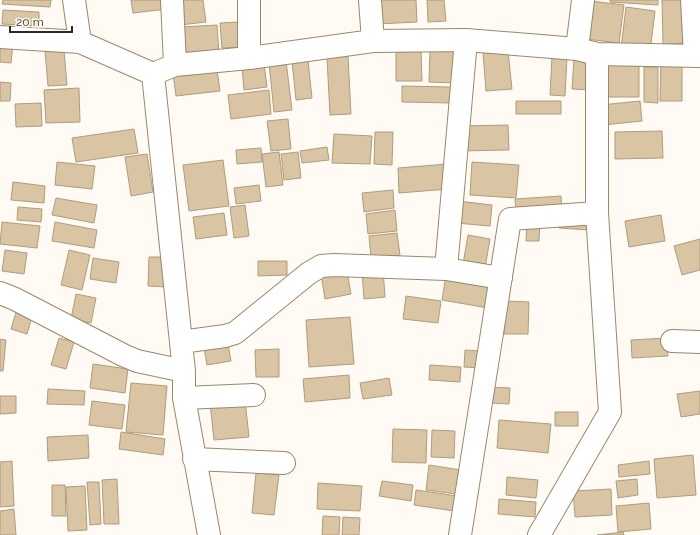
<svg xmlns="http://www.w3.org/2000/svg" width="700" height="535" font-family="Raleway,sans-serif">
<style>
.building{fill:#d9c4a3;stroke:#b09c7c}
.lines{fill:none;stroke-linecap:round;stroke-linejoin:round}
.minor-casing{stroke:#9a8768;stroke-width:24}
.minor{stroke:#fff;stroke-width:22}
</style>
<rect width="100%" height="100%" fill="#fffbf4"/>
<path class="building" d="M3,0H51L50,7L2,4Z
M131,0H166L167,9L133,13Z
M177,0H203L206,22L180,25Z
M375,0H416L417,22L376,24Z
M427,0H444L446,21L428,22Z
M610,0H658V5L610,2Z
M662,0H688L689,43L663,44Z
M591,1L624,5L619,43L586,39Z
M626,7L655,11L650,52L621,48Z
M3,10L39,12V26L2,24Z
M239,22L241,47L222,48L220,23Z
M217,25L219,54L184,57L182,27Z
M0,43L13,44L11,63L0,62Z
M64,50L67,85L48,86L45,51Z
M430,50L458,51L457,83L429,82Z
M421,51L422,81H396V52Z
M508,51L512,89L486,91L483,53Z
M348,56L351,114L330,115L327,58Z
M552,56L567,57L565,96L550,95Z
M574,58L594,59L592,90L572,89Z
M308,60L312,98L296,100L292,61Z
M661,60H682V101H660Z
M286,61L292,110L274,112L269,63Z
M264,64L267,87L244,90L242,67Z
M603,64H639V97H603Z
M644,67H658V103L644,102Z
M217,69L220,91L176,96L173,74Z
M0,82L11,83L10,101H0Z
M402,86L451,87V103L402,102Z
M79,88L80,122L46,123L44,90Z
M269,90L271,114L231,119L228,95Z
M516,101H561V114H516Z
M640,101L642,121L603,125L601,105Z
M41,103L42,126L16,127L15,104Z
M288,119L291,149L271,151L267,121Z
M508,125L509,150L459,151V126Z
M134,129L138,153L76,162L72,138Z
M662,131L663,158L615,159V132Z
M375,132H393L392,165L374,164Z
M334,134L372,136L370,164L332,163Z
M327,147L329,160L302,163L300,151Z
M261,148L262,162L237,164L236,150Z
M279,152L283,185L266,187L262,154Z
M298,152L301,178L284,180L281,154Z
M147,154L153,192L131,196L125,157Z
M223,160L229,206L189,211L183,165Z
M57,162L95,166L92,189L55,185Z
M472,162L519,165L516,198L470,195Z
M447,164L449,189L399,193L398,168Z
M13,182L45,186L44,203L11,200Z
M259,185L261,201L236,204L234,188Z
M393,190L394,208L364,212L362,193Z
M561,196L562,214L516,217L515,199Z
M56,198L97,205L94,223L52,215Z
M458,201L492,205L490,226L456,223Z
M245,205L249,236L234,238L230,207Z
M18,207L42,209L41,222L17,220Z
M395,210L397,231L368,234L366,214Z
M224,213L227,235L196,239L193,217Z
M661,215L665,241L629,247L625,221Z
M559,216L589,217L588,230L559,228Z
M527,220H540L539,241H526Z
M2,222L40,226L37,248L0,244Z
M55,222L97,230L94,248L52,241Z
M397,233L400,255L371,258L369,236Z
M468,235L490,239L485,268L463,264Z
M700,239V270L682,275L674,246Z
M5,250L27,253L24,274L2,271Z
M69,250L90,255L82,290L61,285Z
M149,257H168L167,287L148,286Z
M93,258L119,262L116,283L90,279Z
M258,261H287V275L258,276Z
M383,269L385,297L364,299L362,271Z
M347,271L351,294L325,299L321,275Z
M446,275L498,284L494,309L442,300Z
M76,294L96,298L91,323L71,319Z
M406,296L441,301L438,323L403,319Z
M506,301L529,302L528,334H504Z
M17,309L33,314L27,334L11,329Z
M350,317L354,364L309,367L306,320Z
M59,338L74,342L66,369L51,365Z
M666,338L668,356L632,358L631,340Z
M0,339L6,340L3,371H0Z
M228,344L231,361L207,365L204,348Z
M279,349V377H256L255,350Z
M465,350L482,351L481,368L464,367Z
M93,364L128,369L125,393L90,388Z
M430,365L461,367L460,382L429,380Z
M349,375L350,398L305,402L303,379Z
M389,378L392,395L363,399L360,383Z
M131,383L167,386L163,435L126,432Z
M490,387L510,388L509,404L490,403Z
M48,389L85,391L84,405L47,404Z
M700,391V414L681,417L677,394Z
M0,396H16V413L0,414Z
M245,400L249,437L214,440L210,403Z
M92,401L125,405L122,429L89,425Z
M555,412H578V426H555Z
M499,420L551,424L548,453L497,448Z
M393,429L427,430L426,463L392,462Z
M432,430L455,431L454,458L431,457Z
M121,432L165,439L163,455L119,449Z
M88,435L89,458L48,461L47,437Z
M693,455L696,495L657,498L654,459Z
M12,461L14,506L0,507V462Z
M649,461L650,474L619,477L618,465Z
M429,465L467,471L464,495L426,490Z
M256,473L279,475L274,515L252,513Z
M507,477L538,480L536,498L506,495Z
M117,479L119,524H104L102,480Z
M637,479L638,495L618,498L616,481Z
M382,481L413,485L411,501L379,496Z
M87,482H99L101,524L90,525Z
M318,483L362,486L360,511L317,509Z
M52,485H65L66,516H52Z
M85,486L87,530L68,531L66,487Z
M611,489L612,515L575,517L573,491Z
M416,490L464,497L461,512L414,505Z
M499,499L536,502L535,517L498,514Z
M649,503L651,529L618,532L616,506Z
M14,509L16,535H0V511Z
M323,516L340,517L339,535H322Z
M343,517L360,518L359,535H342Z
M623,532L624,535H597Z"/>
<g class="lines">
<g class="minor-casing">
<path id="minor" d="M74,0L80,42L153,74L184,371V398L209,535
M172,0L175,65
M370,0L373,41
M692,0L695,56
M0,37L80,42
M577,49L583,0
M249,58V0
M153,74L175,65L249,58L373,41L466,40L577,49L597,54
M446,269L501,278
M0,293L15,299L123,355L137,361L184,371
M672,341L700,342
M181,342L225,336L235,333L309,273L321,266L334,265L446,269L466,40
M184,398L254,395
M194,459L284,463
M460,535L510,219L597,213
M539,535L610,412L597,213V54L700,56"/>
</g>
<use href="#minor" class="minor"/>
</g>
<path d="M10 26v6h62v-6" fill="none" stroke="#30291c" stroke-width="2"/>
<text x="16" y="26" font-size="12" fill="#30291c" stroke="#fffbf4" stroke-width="3" paint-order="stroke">20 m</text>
</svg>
